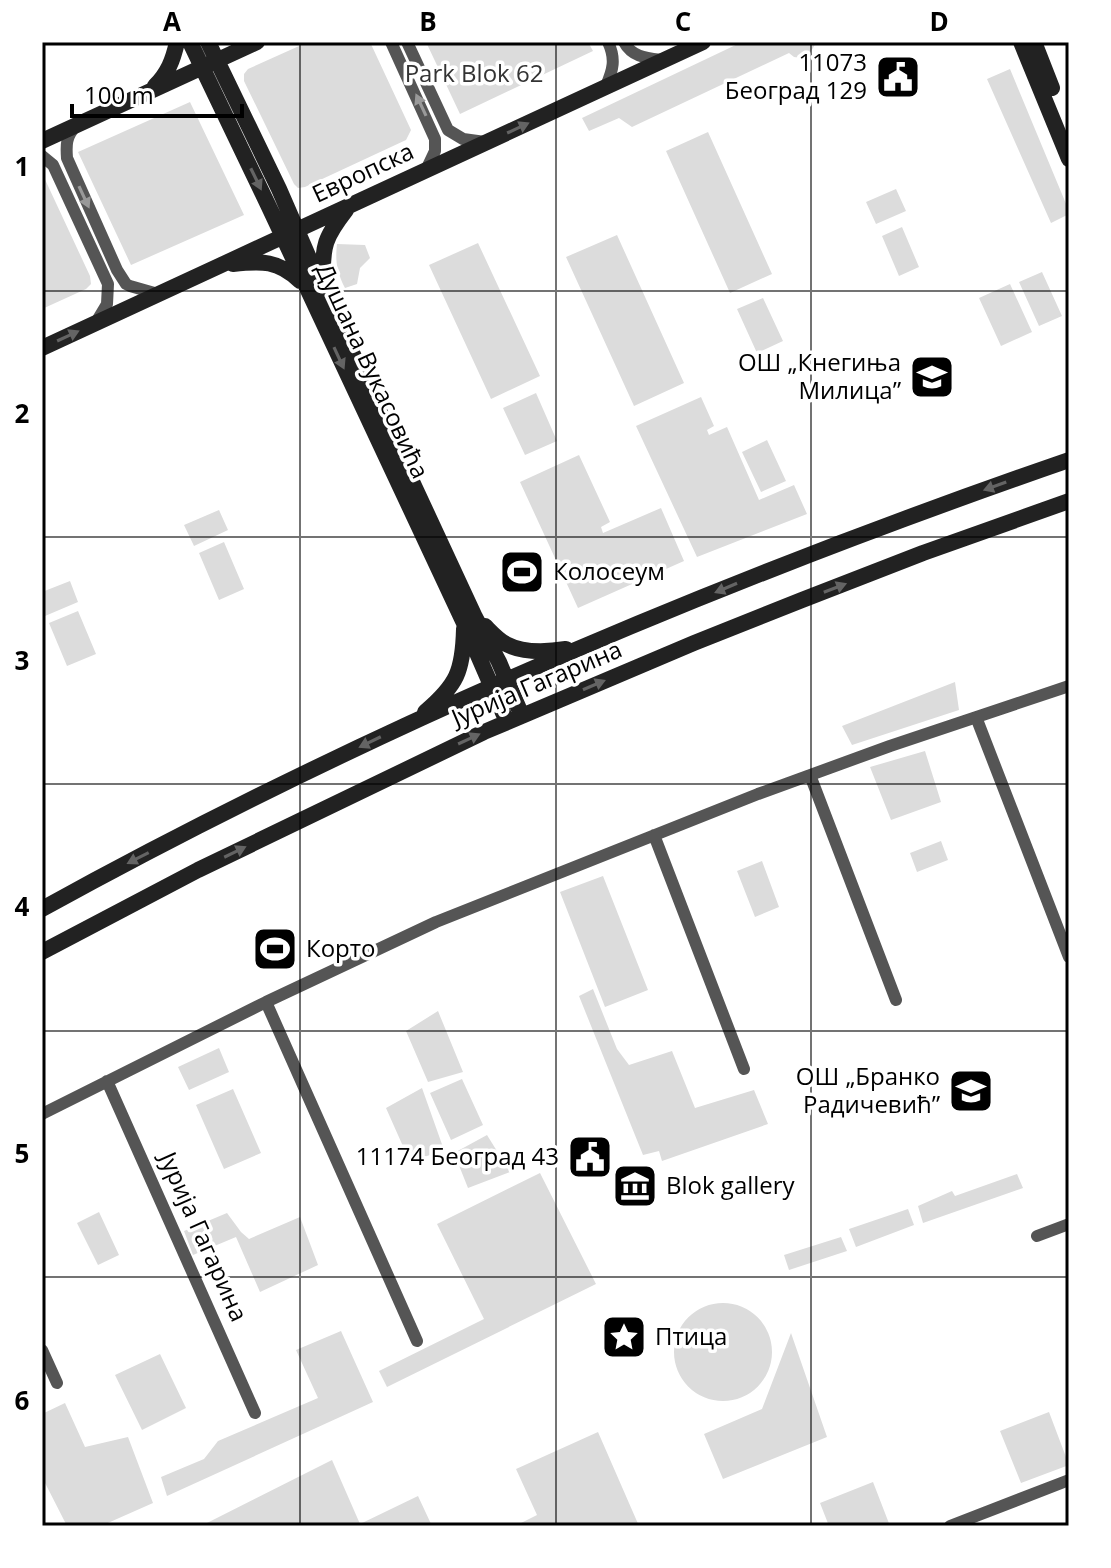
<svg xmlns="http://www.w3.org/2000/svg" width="1111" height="1568" font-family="'Open Sans',sans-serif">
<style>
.green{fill:#dcdcdc}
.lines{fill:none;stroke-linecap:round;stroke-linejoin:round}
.street{stroke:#555;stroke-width:12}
.secondary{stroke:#222;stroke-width:16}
.oneway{fill:#999}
.oneway2{fill:#646464}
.grid{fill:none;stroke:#000;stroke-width:2;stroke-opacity:0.55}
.labels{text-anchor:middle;stroke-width:7;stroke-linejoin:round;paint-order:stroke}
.poi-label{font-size:24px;fill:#000;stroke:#fff;text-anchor:end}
.park-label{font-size:24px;fill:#333;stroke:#fff}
.street-label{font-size:24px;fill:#000;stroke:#fff}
.neatline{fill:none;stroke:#000;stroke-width:3}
.grid-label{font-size:26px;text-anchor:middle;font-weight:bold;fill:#000}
</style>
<rect width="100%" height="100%" fill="#fff"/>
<path class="green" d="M308,42H370L411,130L406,140L305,187L298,188L294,184L244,81V74L248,69Z
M426,42H588L593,51L460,114Z
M742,42H816C812,52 805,59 794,57L789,53L632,127L619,118L589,131L582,118Z
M1010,69L1069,211V214L1051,223L987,79Z
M190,102L244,215L131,265L78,152Z
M708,132L772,274L730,293L666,151Z
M42,173L90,276L91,284L86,289L42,309Z
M896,189L906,211L876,224L866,202Z
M902,227L919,267L899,276L882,236Z
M617,235L684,383L634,406L566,257Z
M478,243L540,376L491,399L429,265Z
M337,244L365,245L370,258L360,268L357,284L345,288C337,273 335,261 337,244Z
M1042,272L1062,316L1039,326L1019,282Z
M1010,284L1032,332L1001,346L979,298Z
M763,298L783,341L757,353L737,309Z
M536,393L557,441L525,455L503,408Z
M701,397L714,426L707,430L709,435L727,427L759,500L794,485L807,514L697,557L636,426Z
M767,440L786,481L761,492L742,452Z
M579,455L610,522L601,527L603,533L661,508L684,561L578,608L520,482Z
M219,510L228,530L194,546L184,525Z
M224,542L244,589L219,600L199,553Z
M70,581L78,602L45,616L42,609V592Z
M78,611L96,654L67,666L49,623Z
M955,682L959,710L852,745L842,726Z
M925,751L941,802L891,820L870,767Z
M941,841L948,860L917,872L910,853Z
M762,861L779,907L755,917L737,871Z
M603,876L648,990L605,1007L560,892Z
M593,989L617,1049L629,1065L672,1051L695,1108L754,1090L768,1124L662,1161L659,1151L643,1155L579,996Z
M438,1011L463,1072L428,1082L406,1031Z
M219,1048L229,1072L189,1090L178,1067Z
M462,1079L483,1125L451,1140L430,1093Z
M422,1088L444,1150L410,1162L386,1108Z
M233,1089L261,1153L224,1169L196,1105Z
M487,1135L510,1172L468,1188L454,1153Z
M540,1173L596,1284L387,1387L379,1371L484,1319L437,1224Z
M1017,1174L1023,1188L923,1223L918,1206L952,1191L955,1196Z
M908,1209L914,1225L856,1247L849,1229Z
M99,1212L119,1255L98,1265L77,1223Z
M227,1213L241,1232L249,1239L300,1217L318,1265L260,1292L236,1237L193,1255L184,1231Z
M841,1237L847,1251L789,1270L784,1255Z
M674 1352a49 49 0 1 1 98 0a49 49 0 1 1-98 0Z
M341,1331L373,1402L167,1496L161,1477L204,1459L218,1441L318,1398L296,1350Z
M791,1333L827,1437L723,1479L704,1434L762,1409Z
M160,1354L186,1408L142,1430L115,1375Z
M65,1403L85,1447L128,1437L153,1503L101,1526H67L42,1477V1414Z
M1049,1412L1069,1465L1021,1483L1000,1431Z
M598,1432L639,1526H515L537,1515L516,1469Z
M332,1460L360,1524L418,1496L432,1526H201Z
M873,1482L890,1526H829L820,1503Z"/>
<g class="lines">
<path class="street" d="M391,42L435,139V151L426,170
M407,42L448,130L463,139L485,142
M624,42C632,57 646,58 662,60
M606,86C613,70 616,59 608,42
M76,126C66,136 66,145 67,158L117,270L126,284L130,286L158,294
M42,156L53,165L108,284L107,304L95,324
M976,717L1069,957
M810,775L896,1000
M654,835L744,1069
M266,1002L417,1341
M107,1081L255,1413
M42,1114L266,1002L436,922L758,794L890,746L1069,686
M1037,1236L1069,1224
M42,1350L57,1383
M950,1526L1069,1480"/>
<path class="secondary" d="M190,42L270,209L464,623L507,722
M208,42L279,189L323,290L475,617L499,662L522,716
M1021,42L1069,159
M1034,42L1052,88
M155,86C168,73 173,60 177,42
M42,141L257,42
M233,264C262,261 278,260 300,281
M323,280C322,246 325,237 346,210
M42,348L703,42
M485,626C491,632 498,640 506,644C523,653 547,652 566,649
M425,712C457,685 463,671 464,629
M42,909C370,728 716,582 1069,460
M42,952L198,870L484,732L694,643L802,600L923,553L1069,501"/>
</g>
<defs><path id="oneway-solid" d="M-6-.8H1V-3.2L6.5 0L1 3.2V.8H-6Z" transform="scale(2)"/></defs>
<g class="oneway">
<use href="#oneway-solid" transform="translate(421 105) rotate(-115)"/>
<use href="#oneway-solid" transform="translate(84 197) rotate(65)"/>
</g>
<g class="oneway2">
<use href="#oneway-solid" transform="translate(518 128) rotate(-25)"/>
<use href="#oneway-solid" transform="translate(256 179) rotate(64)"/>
<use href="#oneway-solid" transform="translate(68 336) rotate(-25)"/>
<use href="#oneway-solid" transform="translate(339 358) rotate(65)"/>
<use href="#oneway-solid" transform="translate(995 486) rotate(160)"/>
<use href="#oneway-solid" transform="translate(726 588) rotate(157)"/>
<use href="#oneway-solid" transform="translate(835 588) rotate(-21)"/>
<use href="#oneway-solid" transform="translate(594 685) rotate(-23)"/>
<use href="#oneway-solid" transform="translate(469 739) rotate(-25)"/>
<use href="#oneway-solid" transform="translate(370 742) rotate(154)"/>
<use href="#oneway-solid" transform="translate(235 852) rotate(-26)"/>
<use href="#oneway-solid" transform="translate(138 858) rotate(153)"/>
</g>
<path class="grid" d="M300,42V1526M556,42V1526M811,42V1526M42,291H1069M42,537H1069M42,784H1069M42,1031H1069M42,1277H1069"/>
<defs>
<g id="civic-square" transform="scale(2.3)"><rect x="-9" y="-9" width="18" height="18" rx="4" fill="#000" stroke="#fff"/><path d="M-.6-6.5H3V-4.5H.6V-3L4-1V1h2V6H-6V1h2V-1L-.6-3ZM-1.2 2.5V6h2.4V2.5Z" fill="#fff"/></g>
<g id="school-square" transform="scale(2.3)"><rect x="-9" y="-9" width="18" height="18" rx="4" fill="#000" stroke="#fff"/><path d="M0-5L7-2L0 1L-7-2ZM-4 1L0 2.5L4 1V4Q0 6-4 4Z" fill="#fff"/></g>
<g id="stadium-square" transform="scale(2.3)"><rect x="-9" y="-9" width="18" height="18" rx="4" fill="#000" stroke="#fff"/><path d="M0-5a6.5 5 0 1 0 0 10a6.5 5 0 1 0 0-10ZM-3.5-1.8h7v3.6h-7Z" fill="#fff"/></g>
<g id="museum-square" transform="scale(2.3)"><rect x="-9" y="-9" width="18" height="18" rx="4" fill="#000" stroke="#fff"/><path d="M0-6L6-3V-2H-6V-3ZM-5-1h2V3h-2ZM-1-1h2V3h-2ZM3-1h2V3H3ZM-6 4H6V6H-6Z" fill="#fff"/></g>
<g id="sight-square" transform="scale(2.3)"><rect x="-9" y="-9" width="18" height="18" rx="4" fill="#000" stroke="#fff"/><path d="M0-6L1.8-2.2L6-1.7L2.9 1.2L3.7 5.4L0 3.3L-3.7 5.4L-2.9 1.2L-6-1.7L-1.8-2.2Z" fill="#fff"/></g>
</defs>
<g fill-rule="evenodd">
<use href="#civic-square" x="898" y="77"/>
<use href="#school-square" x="932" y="377"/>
<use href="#stadium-square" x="522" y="572"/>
<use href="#stadium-square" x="275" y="949"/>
<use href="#school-square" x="971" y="1091"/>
<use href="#civic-square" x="590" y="1157"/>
<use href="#museum-square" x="635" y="1186"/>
<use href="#sight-square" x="624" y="1337"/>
</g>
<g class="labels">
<g class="poi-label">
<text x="867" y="71">11073<tspan x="867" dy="28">Београд 129</tspan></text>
<text x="901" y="371">ОШ „Кнегиња<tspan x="901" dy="28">Милица”</tspan></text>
<text x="553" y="580" text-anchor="start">Колосеум</text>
<text x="306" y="957" text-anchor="start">Корто</text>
<text x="940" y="1085">ОШ „Бранко<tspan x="940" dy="28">Радичевић”</tspan></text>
<text x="559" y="1165">11174 Београд 43</text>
<text x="666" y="1194" text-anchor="start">Blok gallery</text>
<text x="655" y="1345" text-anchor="start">Птица</text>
</g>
<g class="park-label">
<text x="474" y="82">Park Blok 62</text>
</g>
<g class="street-label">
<text transform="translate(363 173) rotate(-25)" y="8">Европска</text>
<text transform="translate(372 371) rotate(65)" y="8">Душана Вукасовића</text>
<text transform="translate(537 684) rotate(-23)" y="8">Јурија Гагарина</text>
<text transform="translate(203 1237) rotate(66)" y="8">Јурија Гагарина</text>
</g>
</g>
<rect width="1111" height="1568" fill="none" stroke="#ffffff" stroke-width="88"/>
<path d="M72 104v12h170v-12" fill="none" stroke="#000000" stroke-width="4"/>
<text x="84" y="104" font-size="24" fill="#000000" stroke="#ffffff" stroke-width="6" paint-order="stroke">100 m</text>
<rect x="44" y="44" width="1023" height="1480" class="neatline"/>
<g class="grid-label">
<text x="172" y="31">A</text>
<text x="428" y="31">B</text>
<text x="683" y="31">C</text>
<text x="939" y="31">D</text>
<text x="22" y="176">1</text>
<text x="22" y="423">2</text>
<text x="22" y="670">3</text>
<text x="22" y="916">4</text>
<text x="22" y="1163">5</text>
<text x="22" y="1410">6</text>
</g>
</svg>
